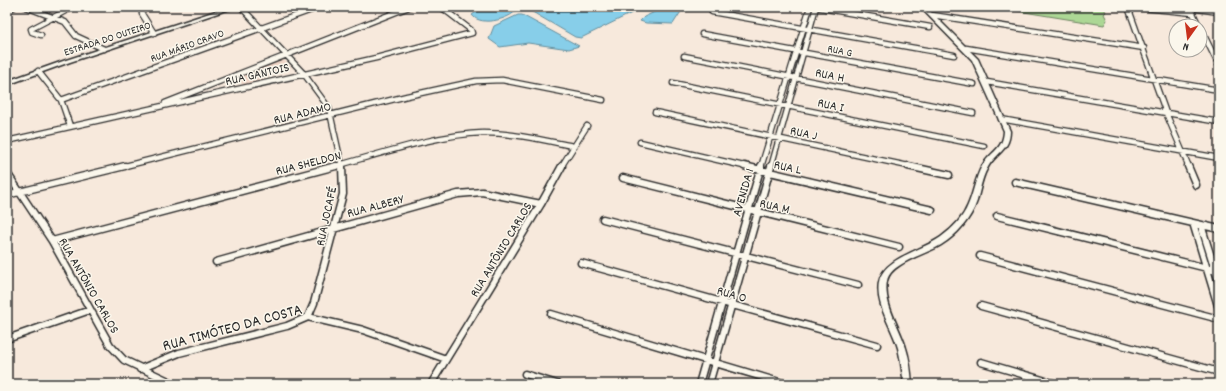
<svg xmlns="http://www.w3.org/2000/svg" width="1226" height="391" font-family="Dekko,sans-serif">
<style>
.built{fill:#f2d8c9}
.green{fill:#acd795;stroke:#6c8160}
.water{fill:#87cee9;stroke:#628d9d}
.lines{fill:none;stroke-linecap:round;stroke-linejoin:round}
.minor-far1-casing{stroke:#2b2b2b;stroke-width:7}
.minor-casing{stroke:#2b2b2b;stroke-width:9}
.tertiary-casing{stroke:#2b2b2b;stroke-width:3}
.minor-far1{stroke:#fbf7ec;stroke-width:4.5}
.minor{stroke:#fbf7ec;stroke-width:6}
.tertiary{fill:#fbf7ec;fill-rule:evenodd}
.labels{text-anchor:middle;stroke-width:3;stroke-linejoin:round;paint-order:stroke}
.far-street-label{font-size:11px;fill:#2b2b2b;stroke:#fbf7ec}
.street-label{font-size:13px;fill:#2b2b2b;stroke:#fbf7ec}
.near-street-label{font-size:16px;fill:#2b2b2b;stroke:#fbf7ec}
</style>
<rect width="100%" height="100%" fill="#f7e9dc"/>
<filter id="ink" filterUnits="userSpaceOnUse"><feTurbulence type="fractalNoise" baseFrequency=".025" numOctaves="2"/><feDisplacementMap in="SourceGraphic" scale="8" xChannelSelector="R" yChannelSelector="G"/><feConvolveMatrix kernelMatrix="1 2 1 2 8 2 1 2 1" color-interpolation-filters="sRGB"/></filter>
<g filter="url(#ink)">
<path class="built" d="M282,58L291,68L244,86L236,75Z"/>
<path class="green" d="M993,7H1103L1106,12L1104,14L1107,20L1104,25Z"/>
<path class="water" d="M483,7H518C515,18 481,28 472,15Z
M529,7H644L581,38L575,37L529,10Z
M665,7H684L673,24L646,23L640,21L644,17Z
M518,15H522L579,46L569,49L528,43L500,47L489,39L494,26Z"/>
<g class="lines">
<g class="minor-far1-casing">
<path id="minor-far1" d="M26,7L65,22L76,36L104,49
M142,7V14L154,33
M241,7L304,74L329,108L342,167
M815,7L930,27
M1128,7L1166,113L1189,167
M1134,7L1193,13
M1183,7L1219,12
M7,11L14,7
M1192,11L1199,26
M712,12L954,55
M932,15L1144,48
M1200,27L1219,66
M702,34L974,84
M41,35L32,32L31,29L73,7
M966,48L1219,90
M684,56L973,113
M38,71L61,100L70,126
M987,82L1219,122
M673,83L984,146
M61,100L320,7
M165,103L409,7
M655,112L913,167
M1001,119L1219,158
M7,141L376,58L472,33L471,30L441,7
M640,142L748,167
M121,167L407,96L476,81L502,80L603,100
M332,167C377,155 438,134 483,133C513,133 543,140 573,146
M561,167L587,126
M761,167L810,7
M771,167L816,7"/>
</g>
<g class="minor-casing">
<path id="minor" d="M744,166L932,210
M908,166L949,175
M1188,166L1196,185
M7,173L52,241L110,345L124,360L175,384
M623,178L899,247
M1015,182L1219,229
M7,195L125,166
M997,216L1219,271
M603,219L858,285
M1193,223L1219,309
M1201,225L1219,282
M52,241L336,166
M980,256L1219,319
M216,262L458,194L482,192L541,204
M581,263L877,345
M981,306L1219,372
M551,314L786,384
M308,317L314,303L343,194L342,166
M7,339L90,310
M981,362L1056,384
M140,369L179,353L287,326L308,317L363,330L446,359
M525,374L557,384
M431,384L541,204L562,166
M699,384L761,166
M709,384L771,166"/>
</g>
<g class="tertiary-casing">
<path id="tertiary" d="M228,7H236L70,62L7,85V81L66,60Z
M920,7H926L978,59L1010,131C1010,151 995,153 987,169C982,178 980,190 977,201C971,219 957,235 941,245C927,254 890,263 887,281C883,304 900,327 906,348C910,360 911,372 912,384H904C902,372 901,360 898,348C892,327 875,305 879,282C883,258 923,250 941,237C952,229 963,218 968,205C974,192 975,178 982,166C991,151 1003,150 1004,131L972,60Z"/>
</g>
<use href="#minor-far1" class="minor-far1"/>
<use href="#minor" class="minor"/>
<use href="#tertiary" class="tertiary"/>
</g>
</g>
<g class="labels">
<g class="far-street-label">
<text transform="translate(107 38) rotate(-18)" y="4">ESTRADA DO OUTEIRO</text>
<text transform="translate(187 45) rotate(-20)" y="4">RUA MÁRIO CRAVO</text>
<text transform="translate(840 50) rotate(11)" y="4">RUA G</text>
</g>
<g class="street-label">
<text transform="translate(257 73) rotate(-13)" y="5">RUA GANTOIS</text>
<text transform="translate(830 74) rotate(11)" y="5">RUA H</text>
<text transform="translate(831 104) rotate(12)" y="5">RUA I</text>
<text transform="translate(302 112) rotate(-14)" y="5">RUA ADAMO</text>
<text transform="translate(804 132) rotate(12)" y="5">RUA J</text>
<text transform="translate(308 162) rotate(-14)" y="5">RUA SHELDON</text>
<text transform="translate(788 166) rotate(13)" y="5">RUA L</text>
<text transform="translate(742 192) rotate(-74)" y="5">AVENIDA 1</text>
<text transform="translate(375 205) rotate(-15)" y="5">RUA ALBERY</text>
<text transform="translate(775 205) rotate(13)" y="5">RUA M</text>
<text transform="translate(325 216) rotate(-78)" y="5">RUA JOCAFÉ</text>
<text transform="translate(500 249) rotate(-59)" y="5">RUA ANTÔNIO CARLOS</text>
<text transform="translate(90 285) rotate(60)" y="5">RUA ANTÔNIO CARLOS</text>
<text transform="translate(732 293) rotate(16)" y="5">RUA O</text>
</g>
<g class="near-street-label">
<text transform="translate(232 326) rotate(-15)" y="6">RUA TIMÓTEO DA COSTA</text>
</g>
</g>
<rect width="1226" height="391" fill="none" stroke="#fbf7ec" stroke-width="24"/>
<rect x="12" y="12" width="1202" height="367" fill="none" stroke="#2b2b2b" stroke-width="1.5" filter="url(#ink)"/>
<g transform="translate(1188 38) rotate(194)"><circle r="19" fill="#fbf7ec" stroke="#a8a59f"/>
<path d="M0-3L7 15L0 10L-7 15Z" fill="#c8321e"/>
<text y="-6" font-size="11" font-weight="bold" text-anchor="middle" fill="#2b2b2b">N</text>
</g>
</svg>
